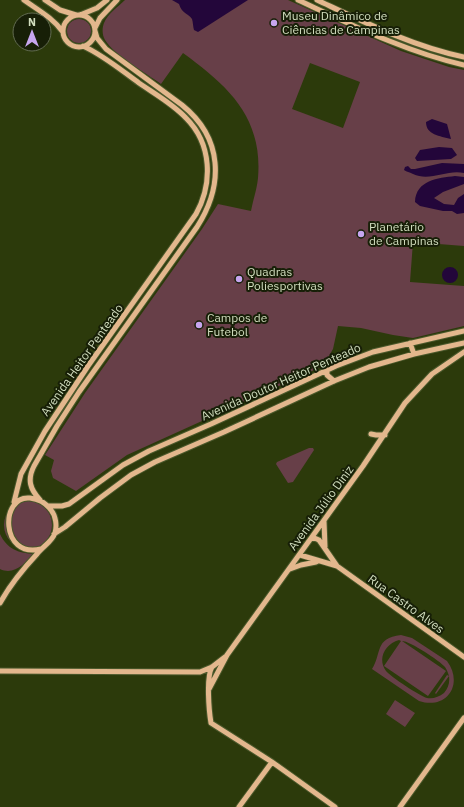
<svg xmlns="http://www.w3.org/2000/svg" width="464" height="807" font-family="'IBM Plex Sans',sans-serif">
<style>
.green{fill:#673f48;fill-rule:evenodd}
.water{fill:#23063a}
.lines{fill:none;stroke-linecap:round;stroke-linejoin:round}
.major-casing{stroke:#4a582b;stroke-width:7}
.major{stroke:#e3b78d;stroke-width:5}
.poi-dot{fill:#c7a6ef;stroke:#171f07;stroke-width:1.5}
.labels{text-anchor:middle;stroke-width:4;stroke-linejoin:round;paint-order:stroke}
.poi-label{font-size:12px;fill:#d2debf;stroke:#171f07;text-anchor:start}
.street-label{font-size:12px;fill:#d2debf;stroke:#171f07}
</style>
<rect width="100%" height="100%" fill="#2c3a0b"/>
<path class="green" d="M125,0H288L401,51L449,67L464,70V246L413,242L410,282L464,286V326L413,338L393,335L361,328L338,326L333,349L323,366L127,455L76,491L53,478L51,471L54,460L45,455L85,393L202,229L218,204L251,211C253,200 257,189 258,178C263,117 228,86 183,53L161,84C146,73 114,55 105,40C102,35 102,28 104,23C108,13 118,7 125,0ZM310,63L360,82L343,128L292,109Z
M67 31a12 12 0 1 1 24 0a12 12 0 1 1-24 0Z
M309,448H313L314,450L293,482L288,483L276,464L277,462Z
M4 525a24 24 0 1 1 48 0a24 24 0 1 1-48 0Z
M0,534C7,549 18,553 34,554C25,563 14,576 0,569Z
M401,635L412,638L447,661C464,684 447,710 419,701L372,669C382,654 374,638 401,635ZM399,640L401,641L384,666L428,696L446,671L402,641C410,641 440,661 445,667C447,670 448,673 449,676L447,675L435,693L436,694L449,676C450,683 448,688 444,693C439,697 433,699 427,698C420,696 391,677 386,671C377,659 385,644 399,640Z
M395,700L415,713L405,727L386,714Z"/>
<path class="water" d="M172,0H248L198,32L194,30C193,27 193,22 192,19C188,13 182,14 179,4Z
M432,119L447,124L451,139C440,136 426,135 426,122Z
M439,147L452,148L457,155L451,159L417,161L415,158L420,150Z
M442,163L464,164V173C447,169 430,182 413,174C409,172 407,172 404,170L405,167L408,166L411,169H415Z
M455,176L464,177V184L443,192L434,198L444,204L454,205L458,198L464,194V213L457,214L452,211H443L420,206L415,202C416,180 438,178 455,176Z
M442 275a8 8 0 1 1 16 0a8 8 0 1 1-16 0Z"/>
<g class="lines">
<g class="major-casing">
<path id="major" d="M24,0C38,10 53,18 63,32
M45,0L60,10L76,15
M298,0C352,25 406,52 464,65
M317,0C364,22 414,47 464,57
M80,15L97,8L107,0
M63 31a16 16 0 1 1 32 0a16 16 0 1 1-32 0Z
M95,28L100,18L117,0
M410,343L414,354
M327,370V375L334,381
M371,434L376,435H385
M40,500C30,489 27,480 34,466L57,426L79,392L197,227C224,185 223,138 182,105L106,49L97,38L95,31
M14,502L21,474L45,431L88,366L196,214C213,183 212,144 186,118C173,104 155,94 139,83C121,70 103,55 83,46
M48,506H62L69,504L123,465L149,451L211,424L336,366L373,352L464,331
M324,521L325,547
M54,534L65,527L100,498L131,475L155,462L224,432L334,381L369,367L414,354L464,343
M312,537L319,540L337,566L464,657
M300,555L337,566
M290,569L301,565L316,562
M0,603C10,585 23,569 37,554C42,547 52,542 55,533C57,526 56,516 51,510C46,503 38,499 30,498C0,495 0,559 41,549
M212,667C206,677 209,711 211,723L272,762L335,807
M0,671L200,672L212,667L225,657
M209,689L227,655L363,466L405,403L432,374L464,352
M239,807L272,762
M400,807L464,718"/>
</g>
<use href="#major" class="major"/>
</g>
<g class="poi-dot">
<circle cx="274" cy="23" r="4"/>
<circle cx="361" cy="234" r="4"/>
<circle cx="239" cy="279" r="4"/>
<circle cx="199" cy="325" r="4"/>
</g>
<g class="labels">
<g class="poi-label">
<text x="282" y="20">Museu Dinâmico de<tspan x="282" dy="14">Ciências de Campinas</tspan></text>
<text x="369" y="231">Planetário<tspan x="369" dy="14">de Campinas</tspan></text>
<text x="247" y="276">Quadras<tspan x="247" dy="14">Poliesportivas</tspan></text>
<text x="207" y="322">Campos de<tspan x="207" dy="14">Futebol</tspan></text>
</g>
<g class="street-label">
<text transform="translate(82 360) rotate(-55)" y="4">Avenida Heitor Penteado</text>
<text transform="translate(281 382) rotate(-24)" y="4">Avenida Doutor Heitor Penteado</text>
<text transform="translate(321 508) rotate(-54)" y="4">Avenida Júlio Diniz</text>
<text transform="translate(406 604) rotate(36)" y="4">Rua Castro Alves</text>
</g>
</g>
<g transform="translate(32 32)"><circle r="19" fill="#171f07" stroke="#626b51"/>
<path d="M0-3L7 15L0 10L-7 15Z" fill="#c7a6ef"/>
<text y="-6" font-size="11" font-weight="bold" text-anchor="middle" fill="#d2debf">N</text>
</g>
</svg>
